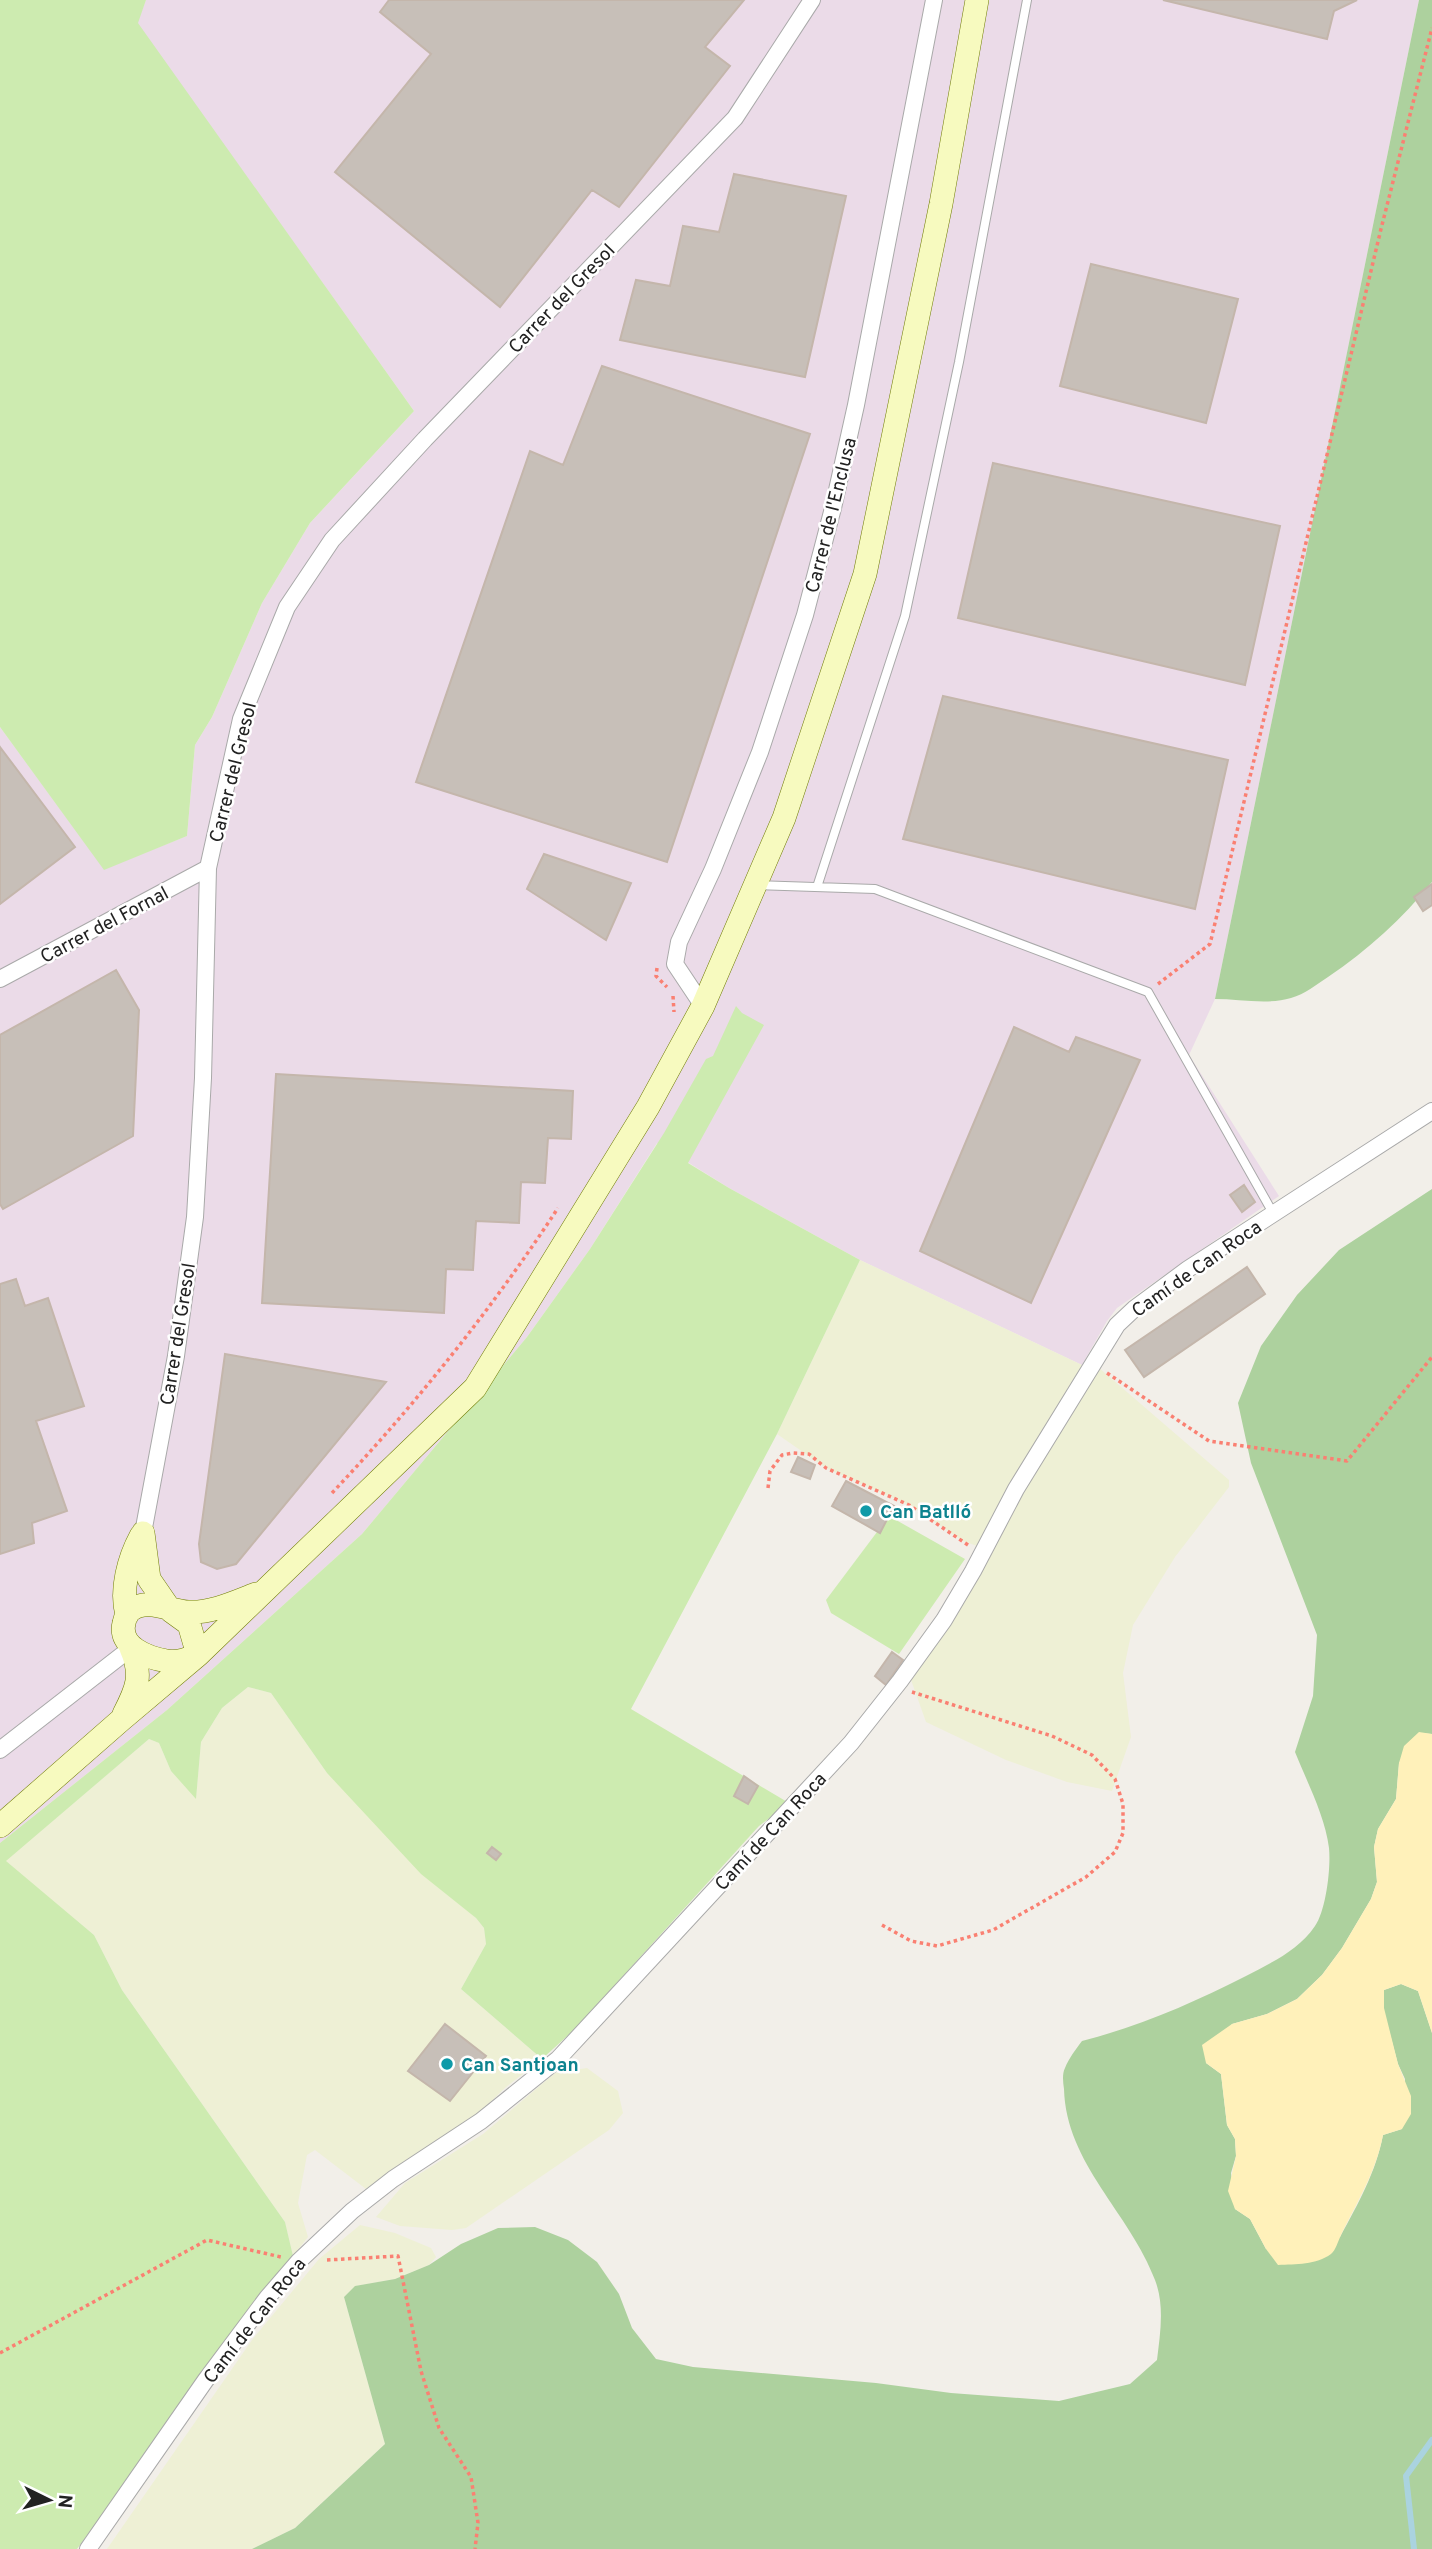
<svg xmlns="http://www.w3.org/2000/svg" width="1432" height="2549" font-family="Overpass,sans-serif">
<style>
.industrial{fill:#ebdbe8}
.farmland{fill:#eef0d5}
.grass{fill:#cdebb0}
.forest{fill:#add19e}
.sand{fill:#fff1ba}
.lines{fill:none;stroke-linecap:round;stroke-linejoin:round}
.stream{stroke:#aad3df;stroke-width:6}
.building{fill:#c7bfb8;stroke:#c4b6ab;stroke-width:2}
.lane-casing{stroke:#a9a9a9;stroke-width:10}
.street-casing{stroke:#a9a9a9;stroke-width:18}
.secondary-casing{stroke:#707d05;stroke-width:24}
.path{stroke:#fa8072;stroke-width:3.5;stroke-dasharray:3.5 3.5;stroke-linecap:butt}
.lane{stroke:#fff;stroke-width:8}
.street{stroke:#fff;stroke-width:16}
.secondary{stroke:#f7fabf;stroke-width:23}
.culture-dot{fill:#0f9aa8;stroke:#fff;stroke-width:2.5}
.labels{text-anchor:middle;stroke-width:5;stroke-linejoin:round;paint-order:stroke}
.street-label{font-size:19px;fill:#222;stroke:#fff}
.culture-label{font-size:19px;font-weight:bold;fill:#0d838f;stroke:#fff;text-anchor:start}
</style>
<rect width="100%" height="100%" fill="#f2efe9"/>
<path class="industrial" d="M146,0H1419L1215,999L1189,1055L1279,1196L1117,1308L1107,1321L1082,1365L860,1260L729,1188L657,1143L590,1249L527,1337L362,1534L167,1710L0,1843V727L104,869L187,836L195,745L212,717L262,603L310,523L414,411L137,23Z"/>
<path class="farmland" d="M860,1260L1082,1365L977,1546L963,1541L909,1505L826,1468L777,1434Z
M1098,1367L1229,1480V1487L1175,1557L1133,1625L1123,1673L1131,1737L1112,1791L1067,1782L1006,1760L926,1722L910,1677L1016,1499Z
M248,1687L271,1693L327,1773L476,1918L484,1928L486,1944L461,1989L542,2059L506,2087L479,2113L366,2189L315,2150L307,2155L298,2203L308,2237L293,2256L285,2222L122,1990L94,1935L5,1861L149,1739L159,1743L171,1771L196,1798L201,1742L222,1708Z
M587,2068L618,2091L623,2113L609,2130L466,2228L452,2230L400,2226L376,2217L405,2183L483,2134L555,2073Z
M360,2225L395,2233L431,2248L436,2257L429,2265L395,2279L356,2286L344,2297L385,2444L295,2528L252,2549H107L252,2340L319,2259Z"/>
<path class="grass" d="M0,0H146L138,23L414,411L310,523L262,603L212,717L195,745L187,836L104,870L0,727Z
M736,1006L742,1013L764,1025L688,1163L729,1188L860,1260L777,1434L631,1709L789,1803L759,1826L575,2029L542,2059L461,1989L486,1944L484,1928L476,1918L421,1874L327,1773L271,1693L248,1687L222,1708L201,1742L196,1799L171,1771L159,1743L149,1739L6,1861L94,1935L122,1990L285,2222L293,2256L77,2549H0V1843L167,1710L362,1534L527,1337L590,1249L664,1133L706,1059L713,1056Z
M889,1516L965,1559L899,1654L831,1613L826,1600Z"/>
<path class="forest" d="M1419,0H1432V882C1402,919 1368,950 1328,977C1316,985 1305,994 1291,998C1268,1005 1239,999 1215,999Z
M1432,1189V1734L1419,1733L1399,1763L1396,1799L1378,1829L1374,1847L1377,1882L1371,1899L1342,1948L1322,1975L1297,1999L1267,2014L1232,2024L1206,2063L1221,2074L1227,2125L1235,2139L1236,2156L1231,2173L1235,2209L1250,2219L1266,2249L1340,2237C1358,2204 1376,2172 1383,2135L1402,2129L1405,2079L1398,2064L1383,2008L1384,1990L1401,1984L1418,1991L1432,2033V2549H252L295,2528L385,2444L344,2297L355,2286L395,2279L429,2265L461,2244L498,2228L535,2227L568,2240L597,2262L619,2294L632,2328L656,2359L693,2367L876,2383L951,2393L1059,2401L1130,2384L1157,2360C1160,2334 1165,2306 1155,2280C1130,2213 1066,2164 1064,2089C1063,2082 1062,2074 1065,2068C1069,2058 1076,2049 1082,2041C1140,2026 1193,2003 1246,1976C1272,1962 1298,1951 1315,1926C1326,1910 1331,1868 1329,1848C1325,1816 1307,1782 1295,1752L1313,1696L1317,1635L1251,1463L1238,1403L1261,1346L1297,1295L1339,1250Z"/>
<path class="sand" d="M1419,1732L1432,1734V2033L1418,1991L1401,1984L1384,1990V2008L1398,2064L1411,2096V2114L1402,2129L1383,2135C1376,2172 1357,2202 1341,2235C1338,2241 1336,2250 1331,2254C1316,2265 1296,2264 1278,2265L1266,2249L1250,2219L1235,2209L1228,2191L1236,2156L1235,2139L1227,2125L1221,2074L1206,2063L1202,2045L1232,2024L1267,2014L1297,1999L1322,1975L1342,1948L1371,1899L1377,1882L1374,1847L1378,1829L1396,1799L1399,1763L1404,1746Z"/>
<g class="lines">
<path class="stream" d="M1414,2549L1406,2476L1432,2440"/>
</g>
<path class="building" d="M389,0H744L705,47L730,66L619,207L592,190L500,307L335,172L431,54L380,12Z
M1163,0H1357L1334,11L1327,39Z
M734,174L846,196L805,377L620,340L636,280L670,286L683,226L719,232Z
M1091,264L1238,299L1206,423L1060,386Z
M602,366L810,434L667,862L416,782L530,451L563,465Z
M993,463L1280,526L1245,685L958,618Z
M943,696L1228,760L1195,909L903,839Z
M0,747L75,847L0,904Z
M544,854L631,883L606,940L527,889Z
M1432,884V905L1423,911L1414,897Z
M116,970L139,1010L133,1136L3,1209L0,1204V1035Z
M1014,1027L1069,1052L1076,1037L1140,1060L1031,1303L920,1251Z
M276,1074L573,1091L571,1139L548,1138L545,1183L521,1182L519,1223L476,1221L473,1270L446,1269L444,1313L262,1303Z
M1244,1185L1255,1202L1242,1212L1230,1195Z
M1247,1267L1265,1294L1144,1377L1125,1350Z
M16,1279L25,1306L48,1298L84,1406L36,1421L67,1511L32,1523L34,1543L0,1554V1284Z
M225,1354L386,1382L236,1564L217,1569L201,1562L199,1544Z
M798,1457L815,1465L810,1479L791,1472Z
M846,1481L894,1506L880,1533L832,1506Z
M892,1652L903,1660L886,1685L875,1676Z
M744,1776L758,1786L748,1804L734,1796Z
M492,1847L501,1854L496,1860L487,1853Z
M445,2024L486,2056L450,2101L408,2071Z"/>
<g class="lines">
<g class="lane-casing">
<path id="lane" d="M758,885L875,889L1148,992L1273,1213
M817,887L905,616L959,362L1027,0"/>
</g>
<g class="street-casing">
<path id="street" d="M0,979L208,868
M703,1006L675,964L679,942L713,869L760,752L805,615L833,508L856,405L934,0
M143,1533L176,1356L195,1217L203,1078L208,868L241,719L287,607L332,540L425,439L735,118L812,0
M0,1750L131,1648
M88,2549L205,2381L267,2298L299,2261L352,2211L393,2179L481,2121L558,2059L851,1743L900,1681L944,1620L973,1571L1016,1489L1117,1325L1134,1309L1188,1269L1432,1111"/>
</g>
<g class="secondary-casing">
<path id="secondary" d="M143,1533L149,1579L171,1611L189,1624L198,1655C188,1659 178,1663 167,1661C148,1658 118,1647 124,1623C125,1618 127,1613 131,1610C147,1597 172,1612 189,1612C212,1613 235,1602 256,1594
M127,1615C120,1590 129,1558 141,1536
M124,1714C137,1689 143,1675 131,1648
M0,1826L121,1720L198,1655L475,1388L648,1107L703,1006L784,818L865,574L941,204L977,0"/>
</g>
<path class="path" d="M657,968L656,976L667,987
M1158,984L1210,944L1381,229L1432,28
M673,996L674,1012
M1107,1373L1209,1441L1347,1461L1432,1357
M768,1488L770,1471L782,1455L793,1453L809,1454L826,1468L909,1505L968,1545
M332,1493C415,1405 492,1309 558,1208
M882,1925L911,1941L937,1946L993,1930L1086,1877L1115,1852L1123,1833V1804L1115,1779L1092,1755L1052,1736L912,1692
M327,2260L398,2256L421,2371L439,2428L471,2477L478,2523L475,2549
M0,2353L207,2240L281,2257"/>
<use href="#lane" class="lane"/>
<use href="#street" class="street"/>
<use href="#secondary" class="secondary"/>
</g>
<g class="culture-dot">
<circle cx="866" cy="1511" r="7"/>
<circle cx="447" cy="2064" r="7"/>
</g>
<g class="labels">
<g class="street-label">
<text transform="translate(561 298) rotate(-46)" y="7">Carrer del Gresol</text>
<text transform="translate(830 515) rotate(-76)" y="7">Carrer de l'Enclusa</text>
<text transform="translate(232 772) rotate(-76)" y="7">Carrer del Gresol</text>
<text transform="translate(104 924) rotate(-28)" y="7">Carrer del Fornal</text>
<text transform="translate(1196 1268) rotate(-35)" y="7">Camí de Can Roca</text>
<text transform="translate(177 1334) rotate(-81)" y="7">Carrer del Gresol</text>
<text transform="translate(770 1831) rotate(-47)" y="7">Camí de Can Roca</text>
<text transform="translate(254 2320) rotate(-52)" y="7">Camí de Can Roca</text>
</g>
<g class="culture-label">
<text x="880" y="1518">Can Batlló</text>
<text x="461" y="2071">Can Santjoan</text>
</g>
</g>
<g transform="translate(49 2500) rotate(95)" stroke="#ffffff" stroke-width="5" paint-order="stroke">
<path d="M0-5L12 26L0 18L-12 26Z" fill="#222222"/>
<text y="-10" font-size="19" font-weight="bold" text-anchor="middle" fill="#222222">N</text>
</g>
</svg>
